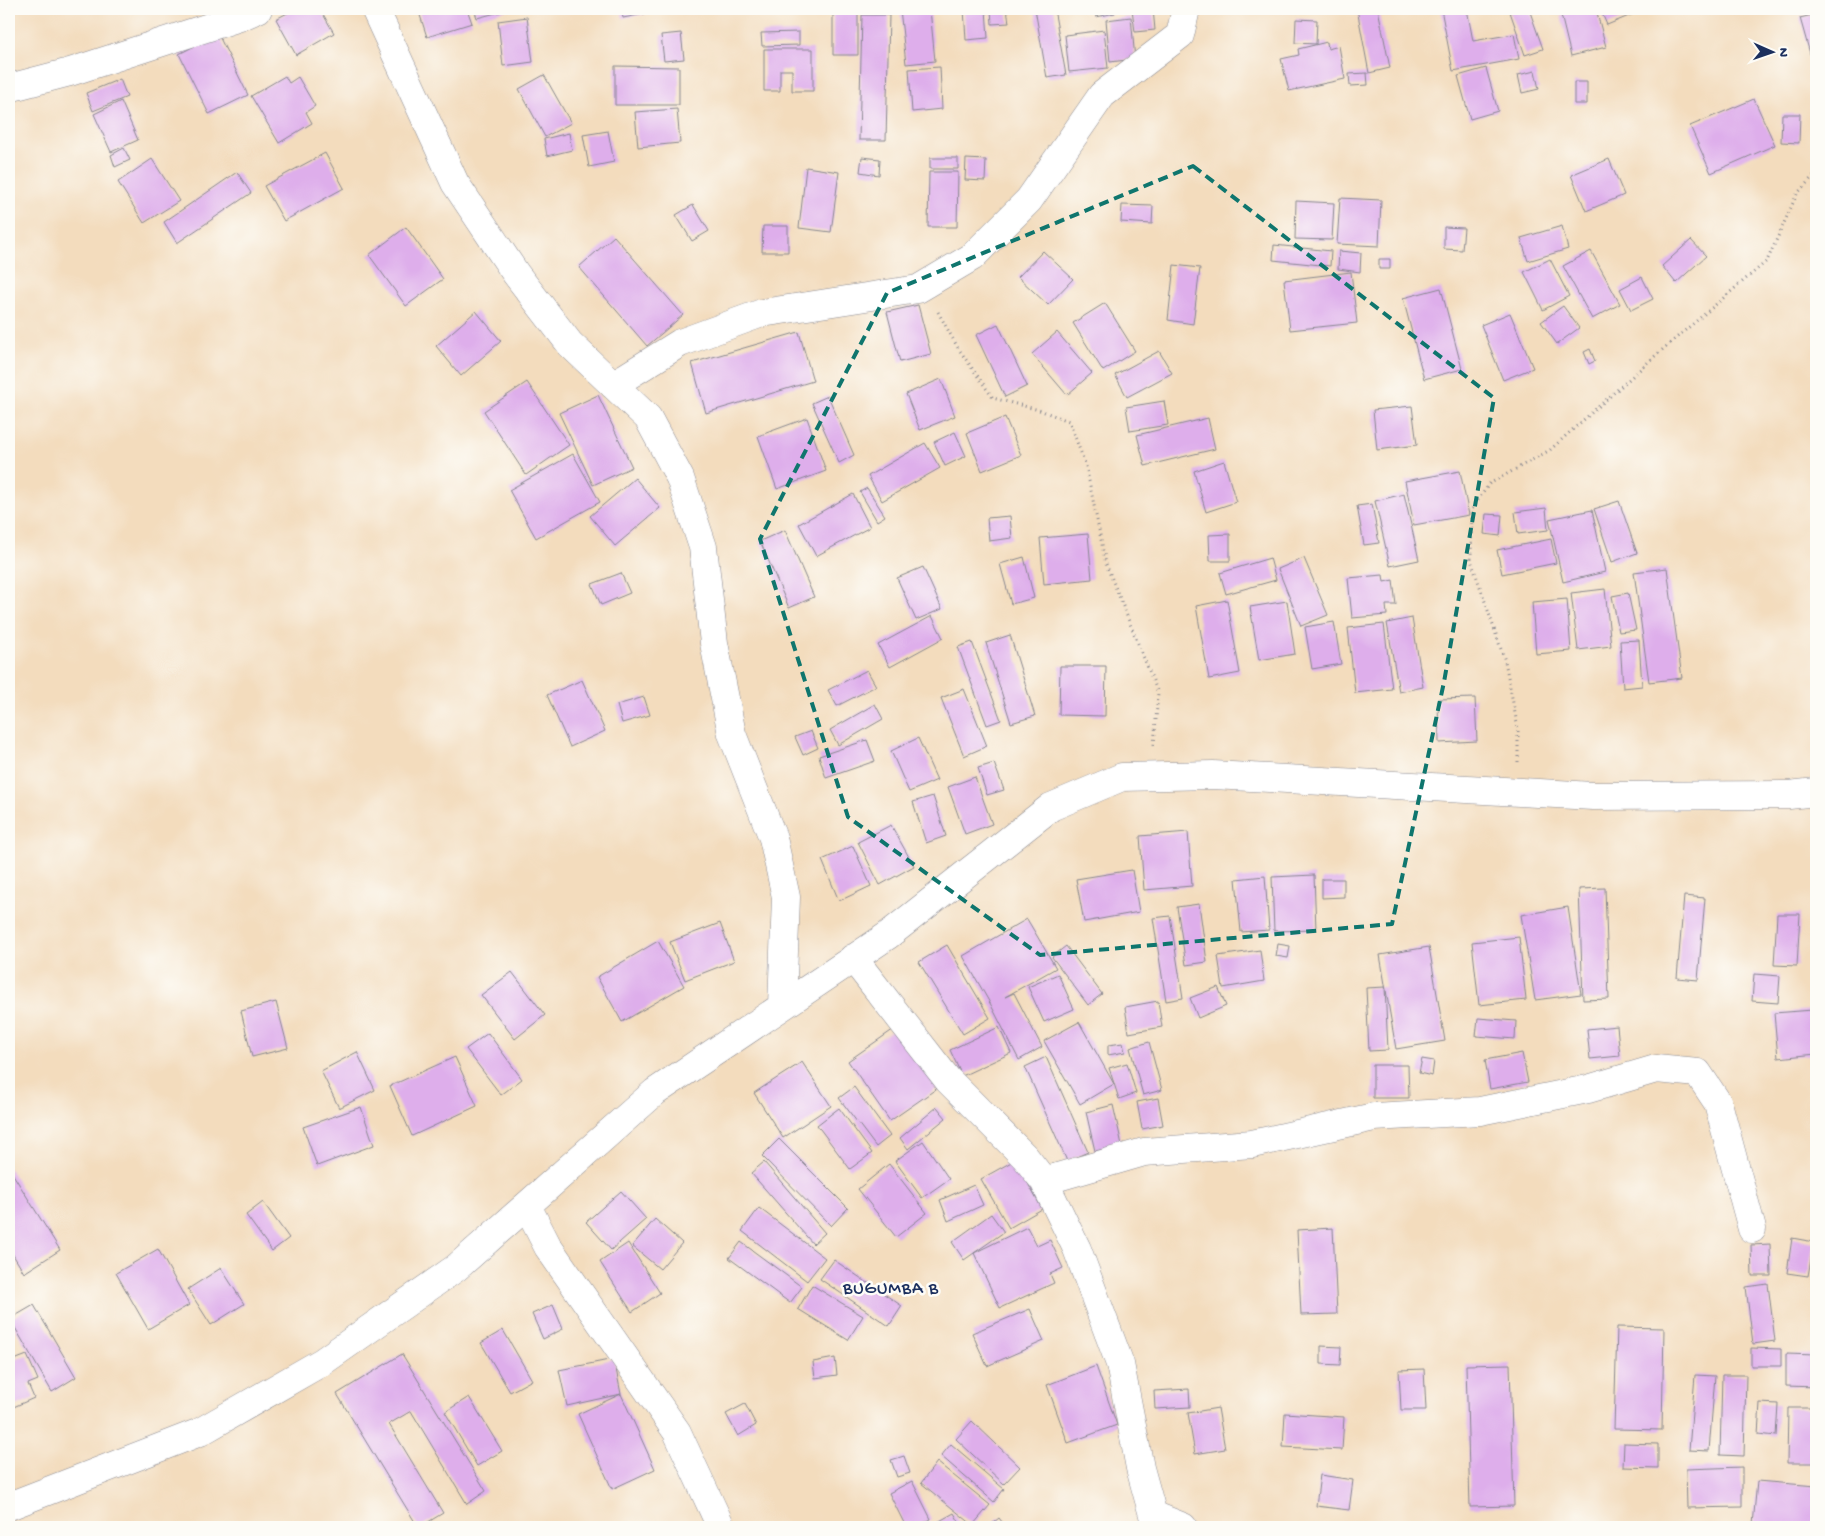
<svg xmlns="http://www.w3.org/2000/svg" width="1825" height="1536" font-family="'Gochi Hand',sans-serif">
<style>
.building{fill:#deaeeb}
.lines{fill:none;stroke-linecap:round;stroke-linejoin:round}
.street-casing{stroke:#87868e;stroke-width:29}
.path{stroke:#87868e;stroke-width:3;stroke-dasharray:1 4;stroke-linecap:butt}
.street{stroke:#fff;stroke-width:28}
.marked{fill:none;stroke:#0f766e;stroke-width:4;stroke-dasharray:10 6;stroke-linejoin:round}
.labels{text-anchor:middle;stroke-width:5;stroke-linejoin:round;paint-order:stroke}
.quarter-label{font-size:18px;letter-spacing:1px;fill:#1b2f5e;stroke:#fdfcf7}
</style>
<rect width="100%" height="100%" fill="#fdfcf7"/>
<filter id="ink" filterUnits="userSpaceOnUse"><feTurbulence type="fractalNoise" baseFrequency=".02" numOctaves="2"/><feDisplacementMap in="SourceGraphic" scale="10" xChannelSelector="R" yChannelSelector="G"/><feConvolveMatrix kernelMatrix="1 2 1 2 8 2 1 2 1" color-interpolation-filters="sRGB"/></filter>
<filter id="wash" filterUnits="userSpaceOnUse"><feTurbulence type="fractalNoise" baseFrequency=".0096" numOctaves="4" result="noise"/><feDisplacementMap in="SourceGraphic" scale="20" xChannelSelector="R" yChannelSelector="G"/><feGaussianBlur stdDeviation="1.12" result="paint"/><feColorMatrix in="noise" values="0 0 0 0 0 0 0 0 0 0 0 0 0 0 0 0 0 1.4 0 .05"/><feComposite in="paint" operator="in"/></filter>
<g filter="url(#wash)">
<rect width="100%" height="100%" fill="#f3dcbd"/>
<g id="blocks">
<path class="building" d="M295,9H320L334,33L296,55L276,19Z
M418,9H467L472,23L427,37Z
M474,9H507V10L477,18Z
M621,9H663L664,10L623,18Z
M833,9H858V55H833Z
M900,9H930L935,61L906,64Z
M964,9H986L988,38L966,40Z
M991,9H1007L1009,23L992,24Z
M1035,9H1054L1066,75L1047,78Z
M1094,9H1114L1115,13L1096,17Z
M1132,9H1153L1155,30L1135,32Z
M1357,9H1378L1390,68L1369,73Z
M1441,9H1467L1473,41L1514,34L1519,59L1453,71Z
M1509,9H1529L1543,49L1525,55Z
M1583,9H1596L1606,47L1571,56L1561,15Z
M1600,9H1635L1636,13L1607,25Z
M1816,14V75L1800,18Z
M862,15H889L886,140H859Z
M527,17L533,62L503,66L498,21Z
M1131,17L1135,59L1110,62L1106,20Z
M1296,19L1317,20L1316,44L1295,43Z
M1104,30L1108,68L1069,72L1065,35Z
M799,32V45L762,46L761,33Z
M681,33L684,59L664,61L661,35Z
M218,34L248,95L209,114L179,54Z
M1327,42L1328,49L1339,46L1345,79L1289,91L1281,59L1299,55L1298,49Z
M764,49H813V91H792V70H780V91H764Z
M615,66L679,67V105H615Z
M940,67L942,109L912,112L909,69Z
M1486,68L1498,111L1470,119L1458,76Z
M1535,71L1539,89L1522,93L1518,75Z
M1367,73L1368,85L1350,86L1349,74Z
M544,75L571,123L545,137L519,89Z
M285,76L289,83L298,77L315,106L306,112L312,123L279,143L251,96Z
M120,79L127,97L93,111L86,93Z
M1574,82H1587V104H1574Z
M1754,99L1775,145L1711,173L1690,126Z
M121,101L138,140L111,152L94,114Z
M677,109L680,143L638,147L635,112Z
M1782,114H1800L1799,143L1781,142Z
M608,131L614,162L589,167L583,135Z
M569,133L572,150L547,156L544,139Z
M124,148L130,160L115,167L111,155Z
M325,153L344,188L284,221L264,186Z
M862,157L880,159L879,175L860,172Z
M930,158H958V169H930Z
M152,159L179,201L144,223L118,182Z
M966,159L986,160L985,181L965,180Z
M1609,159L1624,195L1586,211L1571,175Z
M806,167L839,172L831,232L799,228Z
M237,172L251,193L177,243L164,222Z
M929,172H958L957,227H928Z
M1340,198L1381,200L1379,246L1337,244Z
M1296,201L1334,203L1332,240L1295,239Z
M693,205L709,231L692,241L676,215Z
M1122,205L1153,206L1152,224L1121,222Z
M763,226H788V252H762Z
M1562,226L1568,249L1528,261L1521,238Z
M406,227L443,279L406,306L369,255Z
M1444,227L1464,228L1462,250L1444,249Z
M614,236L683,315L647,346L579,267Z
M1691,240L1706,256L1676,283L1662,266Z
M1274,245L1331,251L1330,266L1273,260Z
M1043,251L1073,279L1048,305L1018,277Z
M1339,251L1361,253L1360,272L1338,269Z
M1591,251L1620,304L1592,319L1563,266Z
M1379,259H1390V269H1379Z
M1550,259L1569,296L1543,310L1524,272Z
M1174,265L1200,268L1193,324L1168,320Z
M1351,272L1357,323L1290,330L1284,280Z
M1642,277L1653,299L1631,310L1620,289Z
M1441,288L1462,369L1424,379L1403,298Z
M1105,303L1135,351L1103,371L1073,323Z
M918,305L931,354L900,362L887,312Z
M1563,306L1579,328L1557,344L1541,322Z
M476,311L501,341L461,376L436,346Z
M1510,313L1533,368L1503,380L1481,325Z
M998,324L1027,386L1005,397L976,335Z
M799,332L813,381L706,413L692,363Z
M1057,332L1092,373L1067,395L1032,354Z
M1590,349L1595,361L1589,364L1584,352Z
M1159,351L1172,373L1127,397L1115,375Z
M941,379L955,416L920,430L906,394Z
M527,382L569,445L526,475L484,411Z
M598,395L632,467L593,485L559,413Z
M828,396L854,455L839,463L812,403Z
M1164,401L1168,425L1130,431L1126,407Z
M1412,406L1417,445L1377,450L1373,410Z
M1005,417L1021,455L982,471L967,433Z
M807,418L826,471L777,489L758,436Z
M1208,418L1215,449L1145,466L1137,435Z
M955,432L966,456L945,466L934,442Z
M925,443L940,468L882,501L868,476Z
M573,454L600,502L536,538L509,490Z
M1224,461L1236,502L1206,512L1194,471Z
M1460,471L1469,515L1414,525L1405,481Z
M635,478L660,508L615,546L590,516Z
M867,488L885,516L877,521L860,492Z
M853,494L870,527L816,556L799,524Z
M1404,494L1419,560L1390,566L1375,501Z
M1619,501L1637,553L1612,562L1594,509Z
M1372,504L1379,543L1364,545L1357,506Z
M1546,508L1548,530L1518,534L1515,512Z
M1592,510L1605,572L1563,582L1549,519Z
M1486,514L1502,515L1500,536L1484,534Z
M1010,516L1012,538L989,541L987,518Z
M785,530L814,597L789,608L760,541Z
M1088,534L1092,579L1044,584L1040,538Z
M1230,534V561H1210L1209,535Z
M1551,539L1556,563L1502,574L1497,550Z
M1024,557L1034,598L1011,604L1000,564Z
M1270,558L1276,580L1226,594L1220,573Z
M1304,558L1328,615L1301,626L1278,569Z
M923,567L942,609L916,620L897,578Z
M1667,568L1682,678L1649,682L1634,572Z
M621,573L630,593L601,605L592,584Z
M1383,575L1384,582L1393,580L1396,605H1386L1387,615L1352,618L1348,578Z
M1605,589L1611,646L1578,650L1571,593Z
M1628,593L1636,630L1619,632L1612,596Z
M1567,599L1571,651L1536,654L1532,602Z
M1227,600L1240,673L1209,679L1196,606Z
M1287,601L1295,654L1259,660L1250,607Z
M932,616L943,638L890,667L878,645Z
M1412,618L1423,687L1399,692L1387,623Z
M1334,622L1341,664L1312,669L1305,627Z
M1384,624L1392,689L1355,693L1348,628Z
M1010,635L1035,716L1011,723L986,643Z
M1639,640L1642,686L1623,688L1620,641Z
M972,642L1001,720L987,725L958,647Z
M1060,666H1106L1105,716L1059,715Z
M867,670L876,686L837,706L828,690Z
M582,680L605,731L570,747L547,695Z
M964,689L987,746L964,756L941,698Z
M644,697L650,715L622,723L617,705Z
M1475,698L1477,741L1439,743L1438,699Z
M875,704L883,719L838,745L830,730Z
M811,731L818,748L803,755L795,737Z
M918,738L937,780L909,792L891,751Z
M867,740L875,761L826,778L819,756Z
M994,763L1004,790L987,795L978,768Z
M975,777L992,824L965,834L948,787Z
M933,796L946,836L926,843L913,802Z
M891,825L914,866L880,885L858,842Z
M1188,832L1192,886L1144,890L1140,836Z
M853,846L871,886L839,901L822,860Z
M1132,870L1139,912L1084,922L1076,879Z
M1314,875L1316,930L1274,931L1272,877Z
M1265,876L1269,930L1241,932L1236,879Z
M1322,879H1344V897L1322,898Z
M1605,888L1609,999L1583,1000L1579,889Z
M1684,896L1705,898L1698,980L1677,978Z
M1199,904L1207,962L1186,965L1177,907Z
M1568,907L1581,994L1535,1000L1521,915Z
M1777,914H1800L1797,966L1774,965Z
M1170,916L1183,998L1166,1001L1153,918Z
M1027,919L1056,968L1005,997L1014,993L1042,1047L1019,1060L991,1005L963,956Z
M720,923L734,961L685,980L670,942Z
M1519,937L1526,1000L1479,1005L1472,942Z
M658,941L684,986L622,1022L597,977Z
M1278,944L1290,946L1288,958L1276,956Z
M947,945L990,1018L963,1034L919,962Z
M1066,946L1102,994L1088,1005L1052,957Z
M1429,947L1445,1041L1396,1049L1380,955Z
M1260,950L1264,981L1223,988L1218,956Z
M512,972L545,1015L515,1039L481,995Z
M1058,974L1074,1009L1044,1022L1028,987Z
M1754,974L1780,976L1778,1003L1752,1001Z
M1218,987L1226,1006L1198,1018L1190,998Z
M1385,987L1388,1050L1369,1051L1366,988Z
M1158,1001L1162,1027L1129,1033L1125,1007Z
M276,1002L288,1048L252,1057L241,1011Z
M1813,1010L1816,1054L1778,1058L1774,1013Z
M1478,1018L1516,1021L1515,1039L1476,1036Z
M1079,1022L1114,1084L1080,1104L1044,1041Z
M1617,1026L1620,1056L1590,1059L1587,1029Z
M897,1027L939,1087L890,1121L848,1061Z
M999,1027L1011,1053L962,1076L950,1050Z
M488,1033L522,1079L501,1095L466,1049Z
M1149,1042L1162,1090L1143,1095L1130,1048Z
M1123,1043L1125,1052L1108,1055V1045Z
M357,1052L375,1090L339,1108L321,1071Z
M1522,1053L1528,1082L1490,1089L1485,1060Z
M455,1057L477,1106L412,1136L390,1086Z
M1046,1057L1088,1152L1067,1161L1025,1067Z
M1422,1059L1434,1061L1432,1076L1419,1073Z
M802,1062L831,1106L783,1138L754,1093Z
M1127,1063L1136,1093L1119,1099L1109,1068Z
M1373,1065H1408L1409,1098H1373Z
M854,1087L890,1136L876,1147L839,1098Z
M1158,1098L1163,1125L1142,1129L1137,1102Z
M1113,1105L1122,1145L1095,1151L1086,1112Z
M361,1107L374,1145L317,1166L303,1127Z
M937,1107L946,1118L908,1149L900,1138Z
M839,1108L872,1153L850,1169L817,1125Z
M779,1139L848,1208L831,1226L762,1156Z
M923,1141L949,1179L922,1198L895,1161Z
M1015,1160L1042,1209L1009,1228L981,1179Z
M764,1162L825,1233L813,1244L751,1173Z
M889,1164L927,1213L896,1237L858,1189Z
M9,1168L60,1250L24,1273L9,1248Z
M974,1185L983,1205L948,1221L940,1200Z
M621,1191L646,1219L611,1250L586,1222Z
M263,1202L289,1238L272,1251L246,1215Z
M759,1208L825,1258L807,1281L742,1231Z
M991,1214L1004,1232L974,1253L1027,1227L1037,1246L1050,1240L1063,1268L1050,1274L1054,1283L1000,1308L974,1253L964,1260L952,1242Z
M655,1219L682,1243L660,1269L632,1246Z
M1333,1228L1337,1314L1301,1315L1297,1230Z
M1792,1238L1814,1242L1808,1276L1787,1273Z
M741,1242L802,1287L790,1303L729,1258Z
M628,1243L660,1293L632,1312L600,1262Z
M1770,1244L1771,1276H1752L1751,1245Z
M158,1249L189,1305L148,1329L116,1273Z
M834,1260L902,1306L889,1326L820,1279Z
M221,1268L244,1304L211,1325L188,1289Z
M1768,1284L1775,1341L1753,1344L1746,1287Z
M812,1285L863,1316L848,1340L798,1309Z
M34,1305L76,1377L52,1392L10,1319Z
M553,1305L563,1329L543,1339L532,1314Z
M1030,1309L1044,1341L987,1366L972,1333Z
M1617,1327L1664,1328L1662,1430L1614,1429Z
M503,1330L532,1380L510,1392L481,1343Z
M1321,1346L1341,1347L1340,1365L1321,1364Z
M1751,1348L1781,1349V1366H1751Z
M402,1354L486,1491L467,1504L411,1411L389,1424L443,1513L420,1527H418L337,1394Z
M1786,1354L1816,1355V1387L1786,1386Z
M27,1355L38,1380L28,1384L34,1398L9,1409V1362Z
M835,1358L837,1375L815,1378L813,1362Z
M614,1359L621,1394L567,1406L559,1370Z
M1510,1364L1514,1506L1470,1507L1466,1365Z
M1096,1366L1117,1425L1068,1443L1047,1385Z
M1424,1369L1426,1410H1401L1399,1370Z
M1695,1375L1715,1376L1709,1451L1689,1450Z
M1722,1375H1746L1744,1456L1720,1455Z
M1189,1389L1190,1407L1155,1409L1154,1391Z
M621,1394L655,1469L612,1489L578,1414Z
M469,1397L502,1451L477,1466L445,1412Z
M1760,1403L1778,1404L1776,1436L1758,1434Z
M745,1404L756,1425L738,1436L726,1414Z
M1218,1408L1225,1449L1195,1454L1188,1413Z
M1788,1408H1816V1463H1787Z
M1285,1413L1344,1417L1342,1450L1283,1447Z
M972,1421L1020,1467L1004,1484L956,1439Z
M1624,1443L1658,1444V1468L1623,1467Z
M951,1444L1004,1489L994,1502L941,1456Z
M904,1456L910,1473L897,1477L891,1460Z
M937,1462L990,1505L973,1525L921,1483Z
M1742,1467V1507L1687,1508L1686,1469Z
M1320,1475L1353,1480L1349,1510L1316,1506Z
M912,1481L931,1519L916,1527H906L889,1493Z
M1757,1481L1816,1486V1527L1753,1525Z
M954,1513L962,1527H939L936,1523Z
M999,1518L1006,1527H988Z"/>
</g>
</g>
<g filter="url(#ink)">
<use href="#blocks" fill-opacity="0" stroke="#87868e" stroke-width="1"/>
<g class="lines">
<g class="street-casing">
<path id="street" d="M375,9L455,183L516,274L570,344L648,418L680,478L703,547L714,643L732,734L773,838L786,897L782,1006
M9,88L70,72L240,17L258,9
M613,385L680,343L762,313L918,289L972,257L1029,200L1102,95L1180,35L1186,9
M853,958L948,1080L1025,1157L1044,1181L1077,1249L1120,1364L1140,1468L1153,1515L1183,1527
M1044,1181L1144,1152L1252,1144L1374,1117L1480,1111L1588,1089L1656,1069L1698,1073L1718,1103L1752,1229
M527,1206L548,1247L677,1432L721,1527
M9,1506L200,1432L322,1362L456,1268L655,1092L887,936L1051,807L1122,777L1213,775L1593,796L1789,795L1816,792"/>
</g>
<path class="path" d="M938,312L958,348L993,398L1039,410L1069,421L1086,466L1106,564L1158,693L1154,745
M1518,762V729L1505,661L1471,560L1472,509L1489,484L1550,450L1655,356L1767,261L1797,194L1816,173"/>
<use href="#street" class="street"/>
</g>
</g>
<path class="marked" d="M1193,166L1494,398L1444,682L1392,924L1040,955L848,817L760,539L887,293Z"/>
<g class="labels">
<g class="quarter-label">
<text x="891" y="1293">BUGUMBA B</text>
</g>
</g>
<rect width="1825" height="1536" fill="none" stroke="#fdfcf7" stroke-width="30"/>
<g transform="translate(1772 52) rotate(92)" stroke="#fdfcf7" stroke-width="4" paint-order="stroke">
<path d="M0-4L9 19L0 12L-9 19Z" fill="#1b2f5e"/>
<text y="-8" font-size="14" font-weight="bold" text-anchor="middle" fill="#1b2f5e">N</text>
</g>
</svg>
